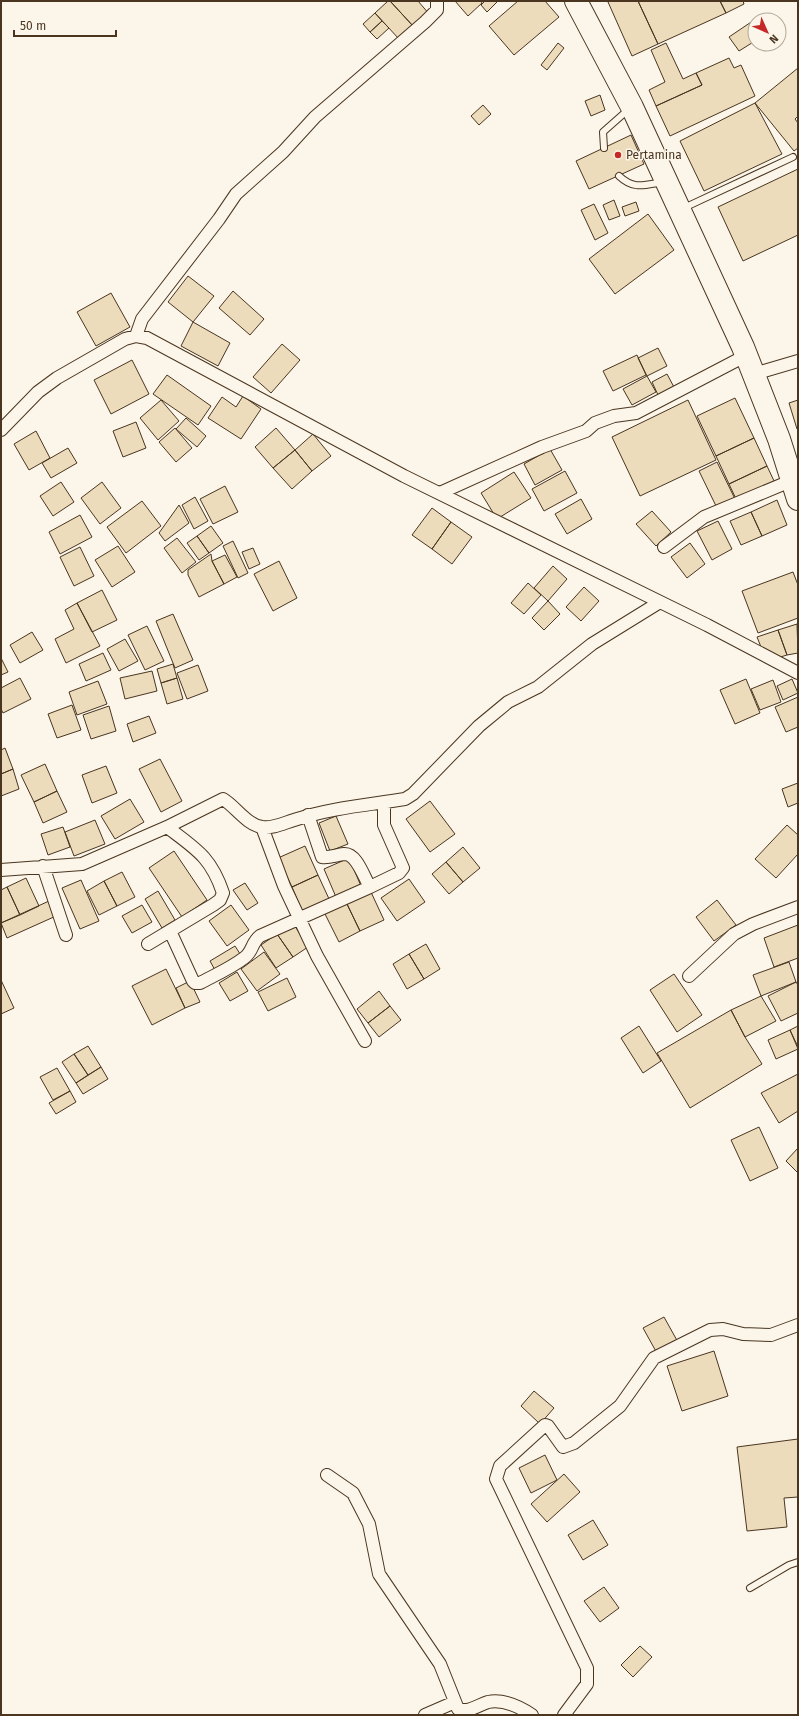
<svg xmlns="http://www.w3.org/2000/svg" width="799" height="1716" font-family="'Fira Sans',sans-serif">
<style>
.building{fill:#ecdcbc;stroke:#4a3520}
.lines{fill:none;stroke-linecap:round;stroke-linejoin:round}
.lane-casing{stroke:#4a3520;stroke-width:8}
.street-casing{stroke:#4a3520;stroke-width:14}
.highway-casing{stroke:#4a3520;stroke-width:24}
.lane{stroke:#fbf6e9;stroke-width:6}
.street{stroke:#fbf6e9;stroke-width:12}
.highway{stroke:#fbf6e9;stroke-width:22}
.poi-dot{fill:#c62828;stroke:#fbf6e9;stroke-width:1.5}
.labels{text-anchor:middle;stroke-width:3;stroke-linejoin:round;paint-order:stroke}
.poi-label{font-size:12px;fill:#4a3520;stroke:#fbf6e9;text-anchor:start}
</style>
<rect width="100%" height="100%" fill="#fbf6e9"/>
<path class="building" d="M388,1H390L413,26L399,39L375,13Z
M390,1H418L430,15L413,26Z
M455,1H481L482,3L468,16Z
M485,1H498L487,12L481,5Z
M518,1H545L559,17L514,55L489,26Z
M610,1H638L658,44L632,56L608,2Z
M638,1H720L726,13L658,44Z
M720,1H743L744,4L726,13Z
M375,13L382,21L370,32L363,24Z
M763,14L767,20H755V41L739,51L729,37Z
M382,21L389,28L377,39L370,32Z
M558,43L564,48L547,70L541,65Z
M666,43L683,79L696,73L702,85L656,106L649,90L665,82L651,50Z
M729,58L734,68L741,65L755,96L670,136L656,106L702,85L696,73Z
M798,68V116L795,119L798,123V148L794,151L755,103Z
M600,95L605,110L591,116L585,101Z
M755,103L782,154L704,191L680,141Z
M483,105L491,114L479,125L471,116Z
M631,135L644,164L589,189L576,161Z
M798,169V235L743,261L718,207Z
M614,200L620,216L609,220L603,205Z
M636,202L639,211L625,216L622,207Z
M594,204L608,233L595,240L581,210Z
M648,214L674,250L615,294L589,259Z
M188,276L214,296L193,322L168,302Z
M233,291L264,319L250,335L219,308Z
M111,293L130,327L96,346L77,312Z
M193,322L230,343L218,366L181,346Z
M282,344L300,360L271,393L253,377Z
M658,348L667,366L647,376L638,358Z
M637,355L646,375L613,391L603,371Z
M132,360L149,394L111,414L94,380Z
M667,374L675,389L659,397L652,382Z
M167,375L211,406L198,425L153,394Z
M647,376L656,392L632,405L623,389Z
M243,396L261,409L241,439L208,418L222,397L236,407Z
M735,398L754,438L716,456L697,416Z
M161,400L179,421L158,440L140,418Z
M688,400L716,460L640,496L612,437Z
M798,400V429H797L789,403Z
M186,418L206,436L197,447L176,429Z
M136,422L146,448L123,457L113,431Z
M175,428L192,448L176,462L159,442Z
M276,428L295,450L273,468L255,447Z
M36,431L50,458L29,470L14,444Z
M313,434L331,456L312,471L295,450Z
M754,438L767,466L729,484L716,456Z
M68,448L77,463L51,478L42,463Z
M550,449L562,470L535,485L524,464Z
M295,450L312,471L292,489L273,468Z
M717,462L735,499L717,508L699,471Z
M767,466L775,483L737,501L729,484Z
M565,471L577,493L544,511L532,489Z
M514,472L531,498L497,519L481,493Z
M61,482L74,502L53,516L40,496Z
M102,482L121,508L100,524L81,498Z
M225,486L238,512L213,524L200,499Z
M195,497L208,521L194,529L182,505Z
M581,499L592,519L567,534L555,514Z
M777,500L787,525L762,536L751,512Z
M142,501L161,526L126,553L107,527Z
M179,505L189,523L165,541L159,533Z
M432,508L451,522L432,549L412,535Z
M652,511L671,532L656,546L636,524Z
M751,512L762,536L741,545L730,521Z
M80,515L92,537L60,554L49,532Z
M718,521L732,549L712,560L697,531Z
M451,522L472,537L452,564L432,549Z
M211,526L223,543L209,553L197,536Z
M197,536L209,553L199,560L187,543Z
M177,538L196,562L182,573L164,548Z
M233,541L248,573L238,578L223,546Z
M690,543L705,564L687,578L671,557Z
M118,546L135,572L112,587L95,560Z
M80,547L94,576L74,586L60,557Z
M253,548L260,564L249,569L242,552Z
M211,554L212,561L224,584L199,597L188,575V570Z
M225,555L237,577L224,584L212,561Z
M279,561L297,598L273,611L254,574Z
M553,566L567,579L548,601L534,588Z
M793,572L798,585V618L758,633L742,591Z
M528,583L541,595L524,614L511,603Z
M584,587L599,601L581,621L566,607Z
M102,590L117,620L92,632L77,603Z
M548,601L560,614L544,630L532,618Z
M77,603L100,646L66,663L55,639L74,629L65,610Z
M173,614L193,660L175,668L156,621Z
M797,624L798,653L787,655L778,630Z
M147,626L164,661L145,670L128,635Z
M778,630L787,655L777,658L761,647L757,637Z
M32,632L43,650L20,663L10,645Z
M125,639L138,661L119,671L107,649Z
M103,653L111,670L86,681L79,664Z
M1,658L8,672L1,675Z
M173,664L177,678L161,683L157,669Z
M198,665L208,691L187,699L177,673Z
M152,671L157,691L125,699L120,678Z
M20,678L31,699L3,713L1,709V688Z
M177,678L183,699L167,704L161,683Z
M746,679L760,713L735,724L720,690Z
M792,679L798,693L783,700L777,686Z
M773,680L781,702L760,710L751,689Z
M98,681L107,704L77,715L69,692Z
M798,697V727L786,732L775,707Z
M72,705L81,730L57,738L48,714Z
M109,706L116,731L91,739L83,715Z
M149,716L156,733L133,742L127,724Z
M5,748L13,769L1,774V750Z
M160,759L182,801L161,812L139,769Z
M45,764L57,791L34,802L21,775Z
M106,766L117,793L92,803L82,775Z
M13,769L19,789L1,796V774Z
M798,783V803L788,807L782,789Z
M57,791L67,812L43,823L34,802Z
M130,799L144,822L115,839L101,816Z
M430,801L455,834L430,852L406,819Z
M336,816L348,844L330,851L319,823Z
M95,820L105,844L74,856L65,832Z
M787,825L798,835V854L776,878L755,859Z
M63,827L70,847L48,855L41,834Z
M305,846L318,875L292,887L278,858Z
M463,847L480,868L463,882L446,862Z
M174,851L207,900L182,917L149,868Z
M349,858L361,886L336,897L324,869Z
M446,862L463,882L449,894L432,874Z
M122,872L135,897L117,906L104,881Z
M318,875L330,901L303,913L292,887Z
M26,878L39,906L20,915L7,887Z
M409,879L425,902L397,921L381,898Z
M81,880L99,921L80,929L62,888Z
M104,881L117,906L99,915L87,891Z
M245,883L258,903L247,910L233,890Z
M7,887L20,915L1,923V890Z
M370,890L384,920L360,931L346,902Z
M158,891L175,920L162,928L145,899Z
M717,900L736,925L714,941L696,917Z
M49,901L56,916L7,938L1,923Z
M346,902L360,931L339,942L324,912Z
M142,905L152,922L132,933L122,916Z
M231,905L249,930L227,946L209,921Z
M293,923L308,947L293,957L277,934Z
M798,925V958L774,967L764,938Z
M277,934L293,957L276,968L261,945Z
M426,944L440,969L424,979L409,954Z
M235,946L242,957L216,972L210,961Z
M264,952L280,974L257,991L241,969Z
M409,954L424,979L407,989L393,964Z
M789,962L796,982L761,996L753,975Z
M166,969L185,1008L152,1025L132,986Z
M237,972L248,991L230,1001L219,983Z
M674,974L702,1015L677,1032L650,990Z
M287,978L296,997L268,1011L258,992Z
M1,980L14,1008L1,1014Z
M190,981L200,1002L185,1008L176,988Z
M796,982L798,985V1013L781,1021L768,996Z
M379,991L390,1006L368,1023L357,1009Z
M761,996L776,1021L745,1037L731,1010Z
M390,1006L401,1020L379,1037L368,1023Z
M731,1010L745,1037L762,1064L690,1108L657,1053Z
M639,1026L661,1061L643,1073L621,1038Z
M798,1026V1047L790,1030Z
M790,1030L798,1049L776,1059L768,1040Z
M88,1046L101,1067L88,1075L74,1054Z
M74,1054L88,1075L76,1083L62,1062Z
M101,1067L108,1079L83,1094L76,1083Z
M57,1068L70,1091L53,1100L40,1077Z
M798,1074V1111L779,1123L761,1093Z
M70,1091L76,1102L56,1114L49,1103Z
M759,1127L778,1168L750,1181L731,1140Z
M798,1148V1173L786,1161Z
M664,1317L679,1344L658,1355L643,1328Z
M714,1351L728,1396L682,1411L667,1366Z
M534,1391L554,1408L540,1424L521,1406Z
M798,1439V1497L784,1498L787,1527L747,1531L737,1447Z
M545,1455L557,1480L531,1493L519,1468Z
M564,1474L580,1492L547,1522L531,1504Z
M593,1520L608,1545L583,1560L568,1535Z
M604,1587L619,1608L600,1622L584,1601Z
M640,1646L652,1657L633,1677L621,1665Z"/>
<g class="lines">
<g class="lane-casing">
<path id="lane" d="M604,148L603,132L629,109
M619,176C634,190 644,185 663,182
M688,206L793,157
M750,1588L789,1565L798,1562"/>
</g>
<g class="street-casing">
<path id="street" d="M136,336L142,319L219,219L236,194L283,152L315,117L425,22L437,10V1
M764,371L798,361
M1,430L38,392L57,378L125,339L136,336L147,338L404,476L707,625L798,673
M440,493L542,447L586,431L595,423L614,416L636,413L747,355
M664,547L704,517L793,480
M308,815L322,857C329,858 336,855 344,854C357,853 364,878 370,887L399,873L403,868L384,825V802
M262,827L284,886L317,956L365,1041
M43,866L66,935
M1,870L82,864L167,827L223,799C235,806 247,825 262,827C272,829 284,823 294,820C330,808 367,805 405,799L413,794L479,726L508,702L538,687L592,644L660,602
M170,931L193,981L195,983H200C215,975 231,968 244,958C253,952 251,943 260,936L370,887
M148,944L213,905L220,900L223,893C211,857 196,849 167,827
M689,976L734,934L753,924L798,907
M327,1475L353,1493L369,1524L379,1574L440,1664L458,1709C469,1713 478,1705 488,1702C503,1699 520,1707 532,1715
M425,1715L455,1702
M564,1715L587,1684V1668L496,1479L500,1466L545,1425L548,1426L563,1447L574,1443L620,1406L654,1358L710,1330L723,1329L743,1334L771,1335L798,1325"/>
</g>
<g class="highway-casing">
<path id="highway" d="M576,1L632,107L743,347L779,439L798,499"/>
</g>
<use href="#lane" class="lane"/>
<use href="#street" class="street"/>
<use href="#highway" class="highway"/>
</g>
<circle class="poi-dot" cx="618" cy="155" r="4"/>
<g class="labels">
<g class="poi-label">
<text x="626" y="159">Pertamina</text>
</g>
</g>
<rect width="799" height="1716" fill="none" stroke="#4a3520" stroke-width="4"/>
<g transform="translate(767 32) rotate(135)"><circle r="19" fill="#fbf6e9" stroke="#b4a999"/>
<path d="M0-3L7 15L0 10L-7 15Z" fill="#c62828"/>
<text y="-6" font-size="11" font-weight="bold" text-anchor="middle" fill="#4a3520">N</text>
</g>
<path d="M14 30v6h102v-6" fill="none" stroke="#4a3520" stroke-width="2"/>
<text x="20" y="30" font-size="12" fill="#4a3520" stroke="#fbf6e9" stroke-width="3" paint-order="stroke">50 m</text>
</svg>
